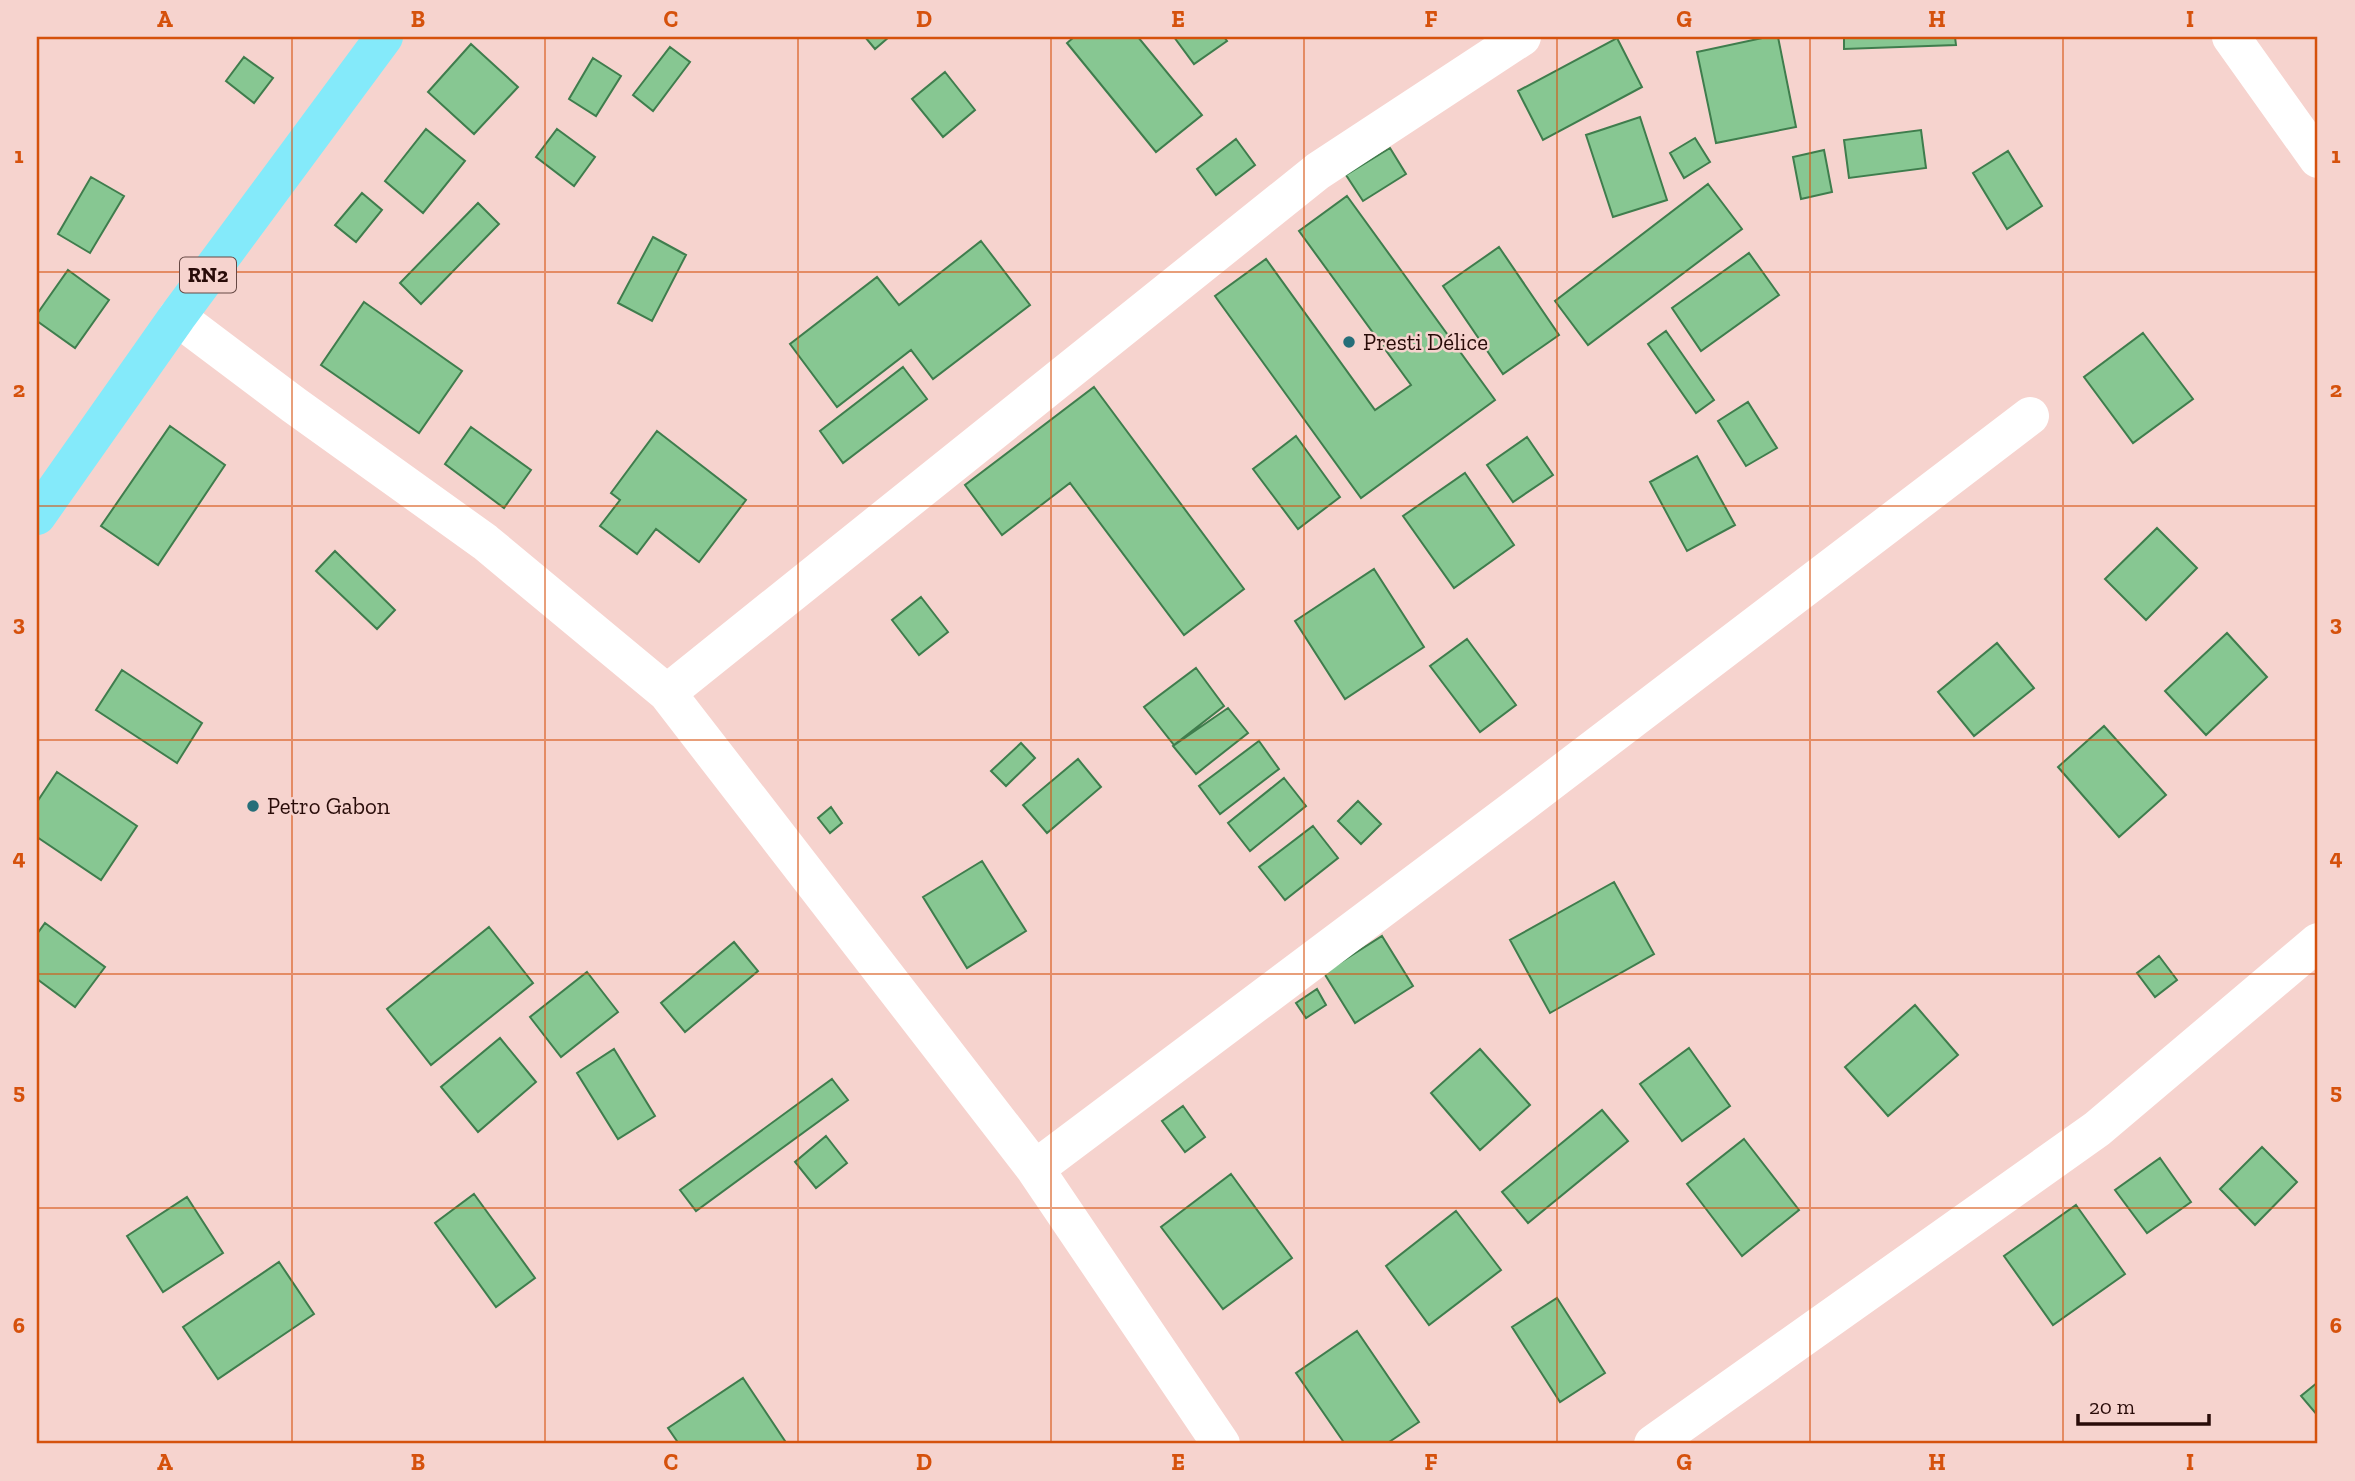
<svg xmlns="http://www.w3.org/2000/svg" width="2355" height="1481" font-family="'Zilla Slab',serif">
<style>
.building{fill:#87c792;stroke:#3f7d4d;stroke-width:2}
.lines{fill:none;stroke-linecap:round;stroke-linejoin:round}
.minor{stroke:#fff;stroke-width:38}
.trunk{stroke:#84eafa;stroke-width:38}
.grid{fill:none;stroke:#d5510c;stroke-width:2;stroke-opacity:0.55}
.poi-dot{fill:#266e79;stroke:#f6d3ce;stroke-width:2.5}
.labels{text-anchor:middle;stroke-width:5;stroke-linejoin:round;paint-order:stroke}
.shield{fill:#f6d3ce;stroke:#664844;stroke-width:2}
.shield-label{font-size:21px;font-weight:bold;fill:#290c09}
.poi-label{font-size:23px;fill:#290c09;stroke:#f6d3ce;text-anchor:start}
.neatline{fill:none;stroke:#d5510c;stroke-width:2.5}
.grid-label{font-size:23px;text-anchor:middle;font-weight:bold;fill:#d5510c}
</style>
<rect width="100%" height="100%" fill="#f6d3ce"/>
<path class="building" d="M865,37H889L875,49Z
M1074,37H1138L1202,115L1156,152L1067,43Z
M1174,37H1224L1227,41L1194,64Z
M1767,37H1778L1796,127L1716,143L1697,52Z
M1844,37H1955L1956,45L1844,49Z
M1617,38L1642,87L1543,140L1518,91Z
M471,44L518,87L474,134L428,92Z
M670,47L690,62L653,111L633,95Z
M244,57L273,78L254,103L226,81Z
M593,58L621,76L596,116L569,99Z
M945,72L975,110L943,137L912,99Z
M1640,117L1667,200L1613,217L1586,135Z
M426,129L465,161L423,213L385,181Z
M557,129L595,157L574,186L536,157Z
M1921,130L1926,168L1849,178L1844,140Z
M1695,138L1710,162L1684,178L1670,153Z
M1236,139L1255,165L1216,195L1197,169Z
M1390,148L1406,174L1363,201L1346,175Z
M1824,150L1832,192L1801,199L1793,157Z
M2008,151L2042,206L2007,229L1973,173Z
M91,177L124,196L90,253L58,234Z
M1708,184L1742,229L1588,345L1555,301Z
M362,193L382,210L356,242L335,225Z
M1347,196L1495,400L1361,498L1215,296L1266,259L1375,410L1411,385L1299,231Z
M478,203L499,224L421,304L400,283Z
M653,237L686,255L652,321L618,303Z
M981,241L1030,305L933,379L911,350L837,407L790,344L877,277L899,305Z
M1499,247L1559,335L1503,374L1443,286Z
M1749,253L1779,295L1701,351L1672,308Z
M68,270L109,300L75,348L37,321V314Z
M364,302L462,371L419,433L321,365Z
M1666,331L1714,400L1696,413L1648,344Z
M2143,333L2193,399L2133,443L2084,377Z
M903,367L927,399L843,463L820,431Z
M1094,387L1244,589L1184,635L1070,483L1002,535L965,485Z
M1748,402L1777,448L1746,466L1718,421Z
M170,426L225,465L158,565L101,526Z
M471,427L531,470L504,508L445,464Z
M657,431L746,500L699,562L656,529L637,554L600,526L620,500L611,493Z
M1296,436L1340,497L1298,529L1253,469Z
M1527,437L1553,475L1513,502L1487,465Z
M1697,456L1735,525L1687,551L1650,482Z
M1465,473L1514,545L1454,588L1403,516Z
M2157,528L2197,568L2146,620L2105,579Z
M335,551L395,610L377,629L316,571Z
M1374,569L1424,647L1345,699L1295,621Z
M921,597L948,632L919,655L892,620Z
M2227,633L2267,677L2206,735L2165,691Z
M1467,639L1516,705L1480,732L1430,666Z
M1997,643L2034,688L1974,736L1938,692Z
M1196,668L1224,706L1174,745L1144,707Z
M122,670L202,723L177,763L96,710Z
M1228,708L1248,733L1196,774L1173,746Z
M2104,726L2166,795L2119,837L2058,767Z
M1259,741L1279,769L1220,814L1199,786Z
M1021,743L1035,758L1006,786L991,771Z
M1078,759L1101,787L1047,833L1023,805Z
M57,772L137,826L101,880L37,837V802Z
M1284,778L1306,806L1250,851L1228,823Z
M1358,801L1381,824L1361,844L1338,821Z
M831,807L842,823L830,833L818,818Z
M1313,826L1338,858L1285,900L1259,867Z
M982,861L1026,931L967,968L923,897Z
M1614,882L1654,954L1550,1013L1510,940Z
M45,923L105,967L75,1007L37,979V934Z
M489,927L533,983L431,1065L387,1009Z
M1382,936L1413,986L1355,1023L1324,973Z
M734,942L758,971L685,1032L661,1003Z
M2159,956L2177,980L2155,997L2137,973Z
M587,972L618,1012L561,1057L530,1017Z
M1317,989L1326,1005L1306,1018L1296,1003Z
M1915,1005L1958,1055L1888,1116L1845,1067Z
M500,1038L536,1082L478,1132L441,1087Z
M1689,1048L1730,1106L1682,1141L1640,1084Z
M614,1049L655,1116L618,1139L577,1073Z
M1480,1049L1530,1105L1480,1150L1431,1093Z
M832,1079L848,1100L696,1211L680,1190Z
M1183,1106L1205,1137L1185,1152L1162,1121Z
M1602,1110L1628,1141L1528,1223L1502,1192Z
M826,1136L847,1163L816,1188L795,1162Z
M1744,1139L1799,1210L1742,1256L1687,1184Z
M2262,1147L2297,1182L2255,1225L2220,1189Z
M2160,1158L2191,1202L2147,1233L2115,1190Z
M1231,1174L1292,1258L1223,1309L1161,1227Z
M474,1194L535,1278L496,1307L435,1223Z
M187,1197L223,1253L163,1292L127,1236Z
M2076,1205L2125,1274L2053,1325L2004,1256Z
M1456,1211L1501,1270L1429,1325L1386,1266Z
M279,1262L314,1314L218,1379L183,1327Z
M1557,1298L1605,1373L1560,1402L1512,1327Z
M1357,1331L1419,1422L1386,1444H1345L1296,1373Z
M743,1378L787,1444H679L668,1428Z
M2318,1382V1416L2301,1396Z"/>
<g class="lines">
<path class="minor" d="M2231,37L2318,159
M177,317L294,405L485,542L667,693L1035,1169L1221,1444
M667,693L1318,171L1522,37
M1035,1169L1516,808L2030,416
M1653,1444L2097,1129L2318,942"/>
<path class="trunk" d="M37,516L177,317L384,37"/>
</g>
<path class="grid" d="M292,37V1444M545,37V1444M798,37V1444M1051,37V1444M1304,37V1444M1557,37V1444M1810,37V1444M2063,37V1444M37,272H2318M37,506H2318M37,740H2318M37,974H2318M37,1208H2318"/>
<g class="poi-dot">
<circle cx="1349" cy="342" r="7"/>
<circle cx="253" cy="806" r="7"/>
</g>
<g class="labels">
<rect class="shield" x="180" y="257.5" width="56" height="35" rx="5"/>
<g class="shield-label">
<text x="208" y="282">RN2</text>
</g>
<g class="poi-label">
<text x="1363" y="350">Presti Délice</text>
<text x="267" y="814">Petro Gabon</text>
</g>
</g>
<rect width="2355" height="1481" fill="none" stroke="#f6d3ce" stroke-width="77"/>
<path d="M2078 1414v10h131v-10" fill="none" stroke="#290c09" stroke-width="3.5"/>
<text x="2089" y="1414" font-size="21" fill="#290c09" stroke="#f6d3ce" stroke-width="5" paint-order="stroke">20 m</text>
<rect x="38" y="38" width="2278" height="1404" class="neatline"/>
<g class="grid-label">
<text x="165" y="27">A</text>
<text x="418" y="27">B</text>
<text x="671" y="27">C</text>
<text x="924" y="27">D</text>
<text x="1178" y="27">E</text>
<text x="1431" y="27">F</text>
<text x="1684" y="27">G</text>
<text x="1937" y="27">H</text>
<text x="2190" y="27">I</text>
<text x="19" y="163">1</text>
<text x="2336" y="163">1</text>
<text x="19" y="397">2</text>
<text x="2336" y="397">2</text>
<text x="19" y="631">3</text>
<text x="2336" y="631">3</text>
<text x="19" y="865">4</text>
<text x="2336" y="865">4</text>
<text x="19" y="1099">5</text>
<text x="2336" y="1099">5</text>
<text x="19" y="1333">6</text>
<text x="2336" y="1333">6</text>
<text x="165" y="1470">A</text>
<text x="418" y="1470">B</text>
<text x="671" y="1470">C</text>
<text x="924" y="1470">D</text>
<text x="1178" y="1470">E</text>
<text x="1431" y="1470">F</text>
<text x="1684" y="1470">G</text>
<text x="1937" y="1470">H</text>
<text x="2190" y="1470">I</text>
</g>
</svg>
